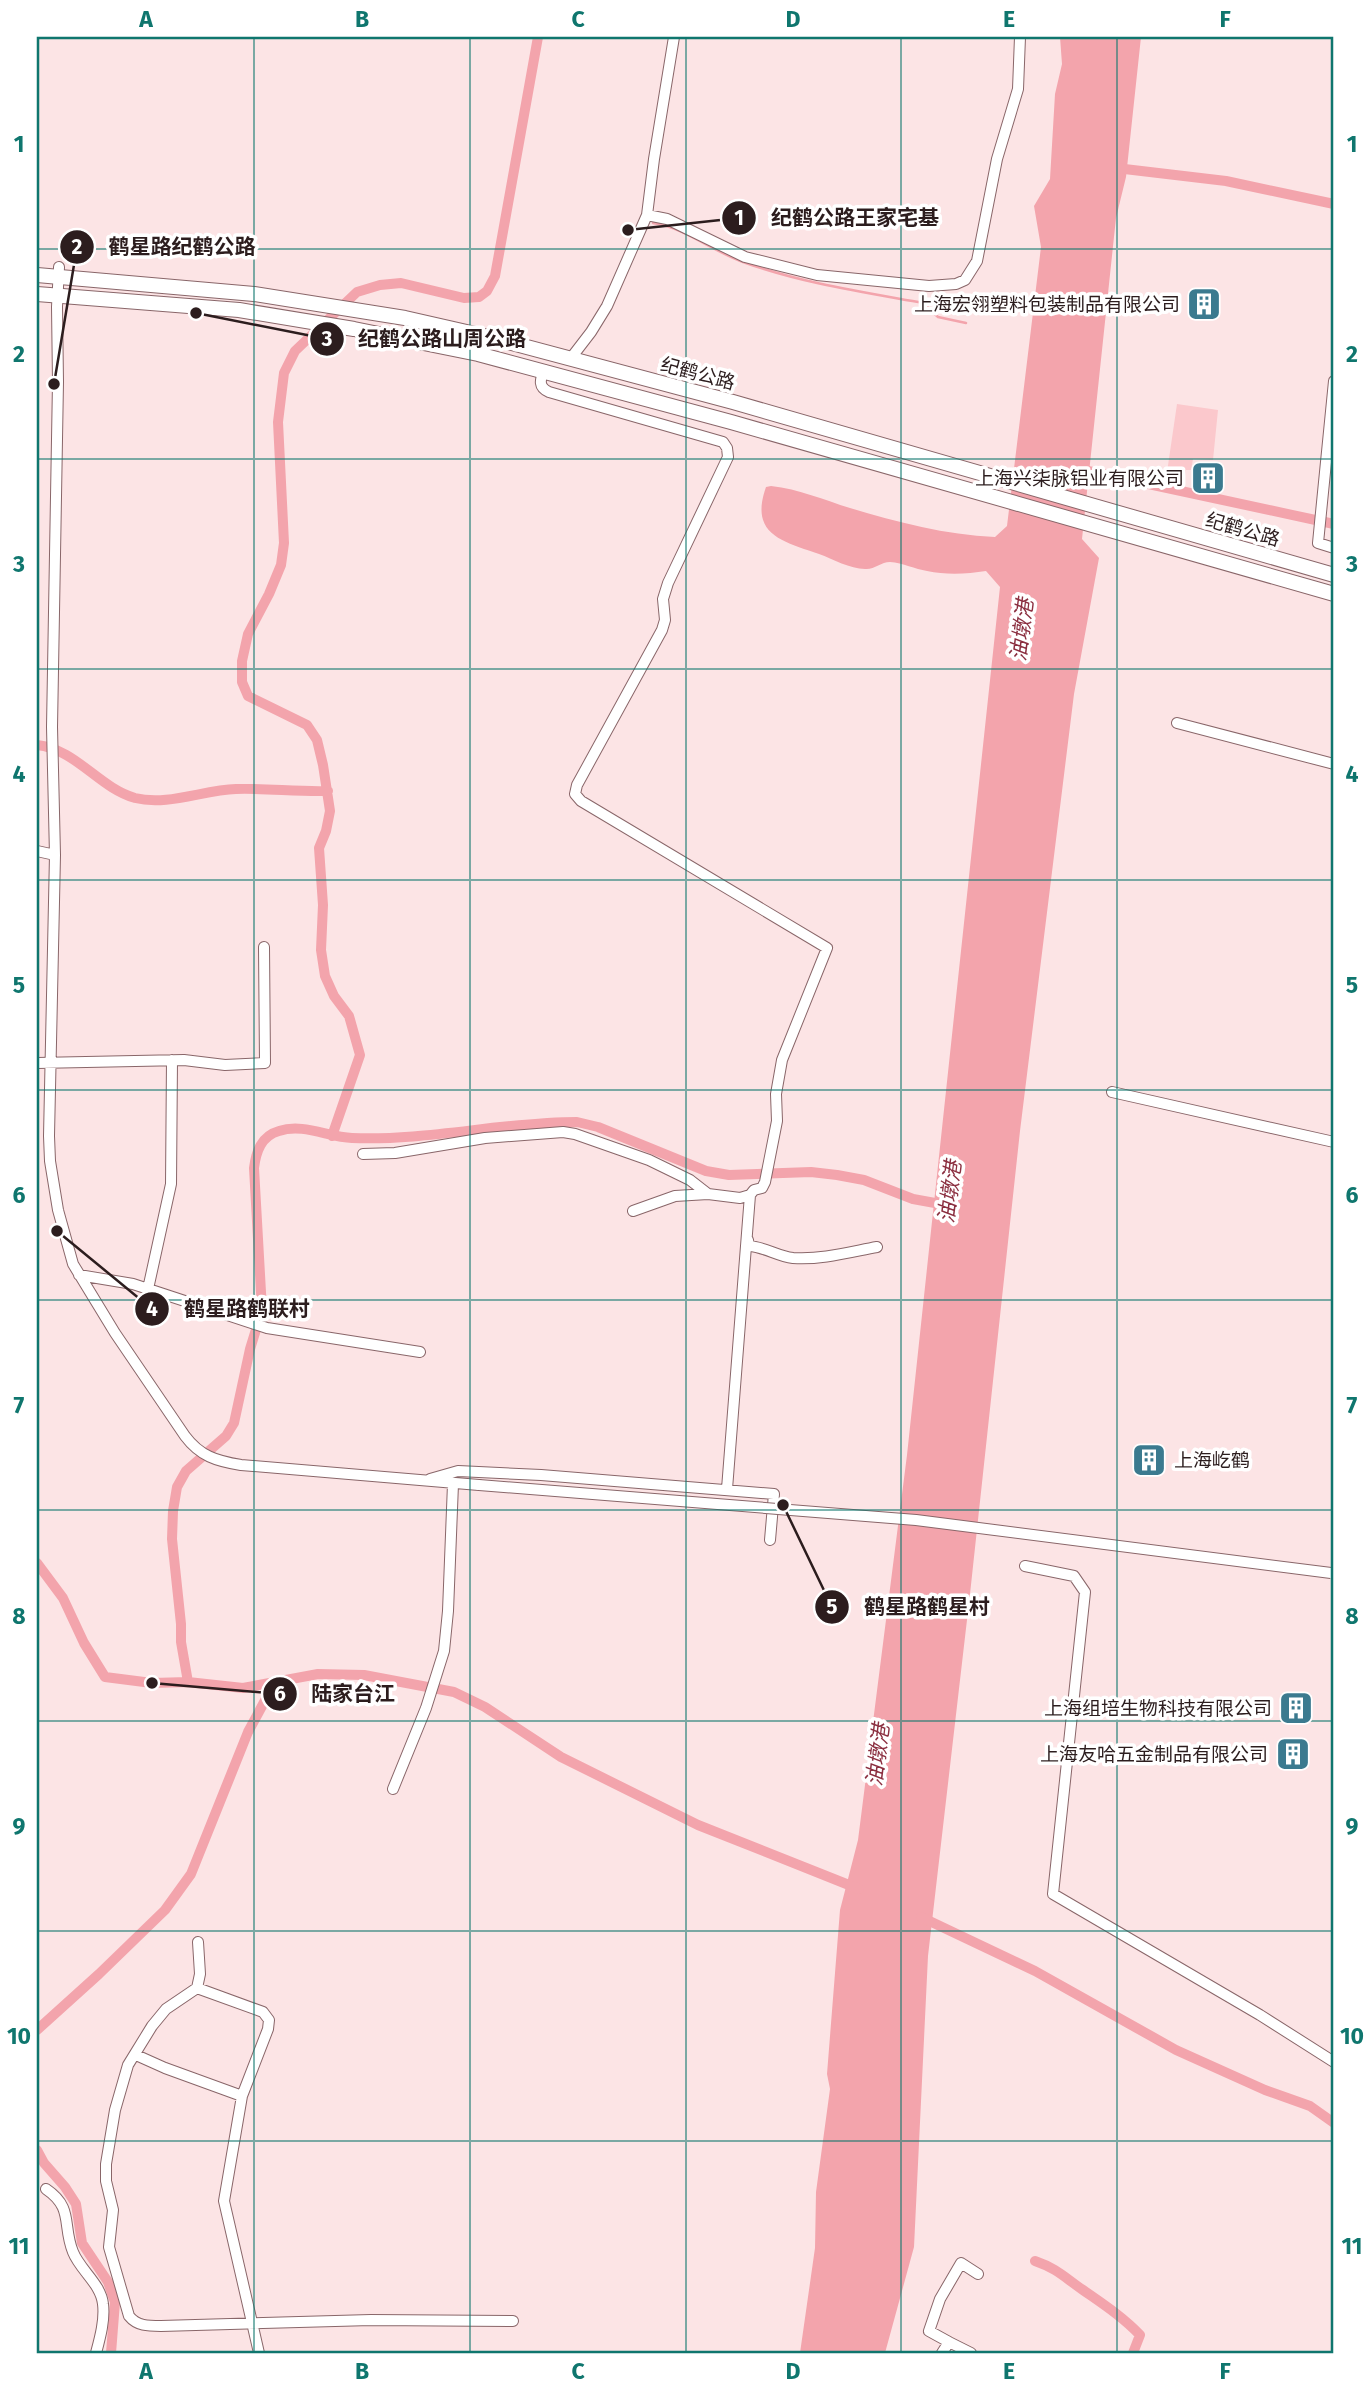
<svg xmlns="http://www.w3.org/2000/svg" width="1371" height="2390" font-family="'Fira Sans','Noto Sans SC',sans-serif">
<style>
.green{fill:#fbc8cc}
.water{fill:#f3a4ac}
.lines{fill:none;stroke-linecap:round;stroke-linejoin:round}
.stream{stroke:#f3a4ac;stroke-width:2.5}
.canal{stroke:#f3a4ac;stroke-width:10}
.minor-casing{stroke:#896669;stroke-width:12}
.major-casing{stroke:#896669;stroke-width:16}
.minor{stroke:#fff;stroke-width:10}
.major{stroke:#fff;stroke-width:14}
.minor-bridge-casing{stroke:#896669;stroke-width:12;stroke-linecap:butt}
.minor-bridge{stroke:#fff;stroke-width:10}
.grid{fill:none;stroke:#0f766e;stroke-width:2;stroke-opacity:0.55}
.labels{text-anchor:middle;stroke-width:7;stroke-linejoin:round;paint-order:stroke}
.poi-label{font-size:19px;fill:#2c1d1e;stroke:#fff;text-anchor:end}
.street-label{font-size:19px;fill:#2c1d1e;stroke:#fff}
.water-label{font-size:21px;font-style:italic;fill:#8b2f40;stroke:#fff}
.leader{fill:none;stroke:#2c1d1e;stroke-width:2.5}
.callout-dot{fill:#2c1d1e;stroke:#fff;stroke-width:2.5}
.mark-label{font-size:21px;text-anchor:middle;font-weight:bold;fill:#fff}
.callout-label{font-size:21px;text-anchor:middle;font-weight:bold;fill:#2c1d1e;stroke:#fff;stroke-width:7;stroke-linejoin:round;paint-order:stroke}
.neatline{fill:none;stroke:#0f766e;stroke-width:2.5}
.grid-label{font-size:23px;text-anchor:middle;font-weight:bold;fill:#0f766e}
</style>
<rect width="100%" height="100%" fill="#fce4e5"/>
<path class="green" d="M1177,404L1218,410L1213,460L1193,459L1191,470H1186L1184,482L1166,479Z"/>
<path class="water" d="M1060,37H1141L1126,177L1116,218L1082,539L1099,558L1074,694L1020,1131L970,1594L928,1956L914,2247L885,2353H800L815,2248L816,2192L830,2089L827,2074L840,1910L858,1840L907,1455L1000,587L986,571C967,574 946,575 927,571C915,569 903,563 890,562C881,562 874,570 865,569C850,569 833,559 819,554C783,541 749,535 766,487L771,486C799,489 824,500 850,508C897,522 946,535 995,537L1007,526L1041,247L1034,206L1050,179L1055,94L1062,64Z"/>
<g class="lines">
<path class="stream" d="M653,223C686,228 712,251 743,262C801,283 862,292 923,303L938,317L966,323"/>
<path class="canal" d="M1116,168L1226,181L1334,204
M1088,471L1334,524
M37,745C76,749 99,788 135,798C168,806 203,790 236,789C267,788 297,792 328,791
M332,1136L360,1055L349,1016L334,996L325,976L321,950L323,905L319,848L326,831L330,811L323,765L317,740L307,725L248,696L242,682V661L248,634L269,594L281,565L284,543L278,422L284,373L295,351L357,292L380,285L401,283L464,298L479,297L487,291L495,276L538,37
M37,1563L63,1598L84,1643L105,1677L152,1683L188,1682L243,1688L275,1682
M188,1682L181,1642V1624L172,1539L173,1511L177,1487L186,1471L226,1436L234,1423L250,1349L262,1310L254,1168C256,1152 261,1136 279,1131C303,1123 328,1137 352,1138C428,1141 502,1122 577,1122L598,1127L706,1171L729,1175L811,1172L837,1175L864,1180L913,1199L946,1205
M921,1917L1035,1971L1176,2050L1265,2090L1310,2106L1334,2123
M37,2030L99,1974L165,1910L191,1874L248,1732L275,1682L318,1674L364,1675L454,1692L485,1707L561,1757L698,1825L859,1889
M37,2150L44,2163L65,2187L76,2204L82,2243L108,2282L115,2302L111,2353
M1035,2261C1058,2269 1064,2277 1083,2290C1103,2304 1123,2317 1140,2335L1133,2353"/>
<g class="minor-casing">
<path id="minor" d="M647,215L667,219L745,257L817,275L929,286L956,284L965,280L977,261L997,159L1018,89L1020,37
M59,267L57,307L58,382L52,727L55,855L49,1136L50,1161L58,1210L73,1264L115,1333L185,1436C200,1456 216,1461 241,1465L479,1485
M571,358L591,332L607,306L647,215L654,159L674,37
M544,370C540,380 538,387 549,392L723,442L727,448L728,457L668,583L663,599L665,620L662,630L577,785L575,794L581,801L827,948L782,1060L776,1094L777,1121L765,1182L762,1188L754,1190L750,1195L727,1489
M1334,381L1318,543L1334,548
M1177,723L1334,764
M37,851L55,855
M37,1063L184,1060L225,1065L265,1063L264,947
M1112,1092L1334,1142
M363,1154L395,1153L485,1138L563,1132L575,1134L649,1160L690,1180L708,1194L740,1198L750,1195
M633,1211L675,1196L708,1194
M748,1240L749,1246C765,1247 777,1256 793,1258C821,1260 850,1252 877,1247
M79,1275L133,1284L267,1328L420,1352
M148,1289L171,1184L172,1060
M430,1479L458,1471L541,1475L774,1494L770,1540
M1025,1566L1074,1576L1085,1592L1053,1894L1260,2015L1334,2062
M393,1789L426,1708L444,1651L448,1611L453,1484
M198,1942L200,1974L197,1988L166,2009L152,2026L128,2065L115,2110L106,2164V2181L113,2210L109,2247L129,2316C137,2326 148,2326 161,2326L371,2320L513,2321
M197,1988L263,2012L269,2020L268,2029L242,2096L224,2201L259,2353
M136,2055L165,2068L242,2096
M46,2189C74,2208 62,2225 73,2252C80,2270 101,2284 103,2304C105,2320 100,2338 96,2353
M949,2342L929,2331L940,2299L961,2263L978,2274
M942,2353L949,2342L971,2353"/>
</g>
<g class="major-casing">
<path id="major" d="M37,275L254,294L405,318L493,338L733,402L1334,575
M37,294L239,310L354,329L478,354L731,422L1334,594"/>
</g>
<use href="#minor" class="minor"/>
<use href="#major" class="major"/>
<g class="minor-bridge-casing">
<path id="minor-bridge" d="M479,1485L916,1520L1331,1573"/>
</g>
<use href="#minor-bridge" class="minor-bridge"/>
</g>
<path class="grid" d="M254,37V2353M470,37V2353M686,37V2353M901,37V2353M1117,37V2353M37,249H1334M37,459H1334M37,669H1334M37,880H1334M37,1090H1334M37,1300H1334M37,1510H1334M37,1721H1334M37,1931H1334M37,2141H1334"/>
<defs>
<g id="building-square" transform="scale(1.75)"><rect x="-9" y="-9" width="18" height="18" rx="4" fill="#3b7a8f" stroke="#fff"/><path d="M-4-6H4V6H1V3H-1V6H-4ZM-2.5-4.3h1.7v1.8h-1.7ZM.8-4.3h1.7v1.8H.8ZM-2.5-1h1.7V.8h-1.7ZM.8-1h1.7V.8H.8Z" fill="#fff"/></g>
</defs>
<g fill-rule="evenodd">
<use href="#building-square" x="1204" y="304"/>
<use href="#building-square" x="1208" y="478"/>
<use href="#building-square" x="1149" y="1460"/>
<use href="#building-square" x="1296" y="1708"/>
<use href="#building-square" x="1293" y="1754"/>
</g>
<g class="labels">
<g class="poi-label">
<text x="1180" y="311">上海宏翎塑料包装制品有限公司</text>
<text x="1184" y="485">上海兴柒脉铝业有限公司</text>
<text x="1174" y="1467" text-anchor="start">上海屹鹤</text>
<text x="1272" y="1715">上海组培生物科技有限公司</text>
<text x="1268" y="1761">上海友哈五金制品有限公司</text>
</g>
<g class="street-label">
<text transform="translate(698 373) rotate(15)" y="7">纪鹤公路</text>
<text transform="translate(1243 529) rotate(16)" y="7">纪鹤公路</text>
</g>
<g class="water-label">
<text transform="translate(1022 630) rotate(-83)" y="7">油墩港</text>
<text transform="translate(950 1192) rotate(-83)" y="7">油墩港</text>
<text transform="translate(878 1755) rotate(-83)" y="7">油墩港</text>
</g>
</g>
<path class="leader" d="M628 230L739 218M54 384L77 247M196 313L327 339M57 1231L152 1309M783 1505L832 1607M152 1683L280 1694"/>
<g class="callout-dot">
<circle cx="628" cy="230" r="7"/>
<circle cx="54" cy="384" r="7"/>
<circle cx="196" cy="313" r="7"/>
<circle cx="57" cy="1231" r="7"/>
<circle cx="783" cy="1505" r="7"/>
<circle cx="152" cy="1683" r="7"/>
<circle cx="739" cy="218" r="18"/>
<circle cx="77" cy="247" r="18"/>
<circle cx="327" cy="339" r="18"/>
<circle cx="152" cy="1309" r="18"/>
<circle cx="832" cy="1607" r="18"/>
<circle cx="280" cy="1694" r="18"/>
</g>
<g class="mark-label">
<text x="739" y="225">1</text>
<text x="77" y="254">2</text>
<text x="327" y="346">3</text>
<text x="152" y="1316">4</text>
<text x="832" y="1614">5</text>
<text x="280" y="1701">6</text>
</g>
<g class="callout-label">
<text x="855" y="225">纪鹤公路王家宅基</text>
<text x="182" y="254">鹤星路纪鹤公路</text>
<text x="442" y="346">纪鹤公路山周公路</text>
<text x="247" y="1316">鹤星路鹤联村</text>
<text x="927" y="1614">鹤星路鹤星村</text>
<text x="353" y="1701">陆家台江</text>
</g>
<rect width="1371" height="2390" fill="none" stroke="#ffffff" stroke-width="77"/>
<rect x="38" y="38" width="1294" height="2314" class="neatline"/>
<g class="grid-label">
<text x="146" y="27">A</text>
<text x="362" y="27">B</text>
<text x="578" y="27">C</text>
<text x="793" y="27">D</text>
<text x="1009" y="27">E</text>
<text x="1225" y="27">F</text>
<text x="19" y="152">1</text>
<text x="1352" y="152">1</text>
<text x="19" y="362">2</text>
<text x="1352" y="362">2</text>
<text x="19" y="572">3</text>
<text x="1352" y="572">3</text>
<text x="19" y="782">4</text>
<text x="1352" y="782">4</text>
<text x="19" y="993">5</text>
<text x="1352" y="993">5</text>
<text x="19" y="1203">6</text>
<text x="1352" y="1203">6</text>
<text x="19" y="1413">7</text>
<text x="1352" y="1413">7</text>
<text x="19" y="1624">8</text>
<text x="1352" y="1624">8</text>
<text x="19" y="1834">9</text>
<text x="1352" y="1834">9</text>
<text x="19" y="2044">10</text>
<text x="1352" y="2044">10</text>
<text x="19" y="2254">11</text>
<text x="1352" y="2254">11</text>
<text x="146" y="2379">A</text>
<text x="362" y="2379">B</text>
<text x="578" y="2379">C</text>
<text x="793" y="2379">D</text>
<text x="1009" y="2379">E</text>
<text x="1225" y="2379">F</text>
</g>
</svg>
